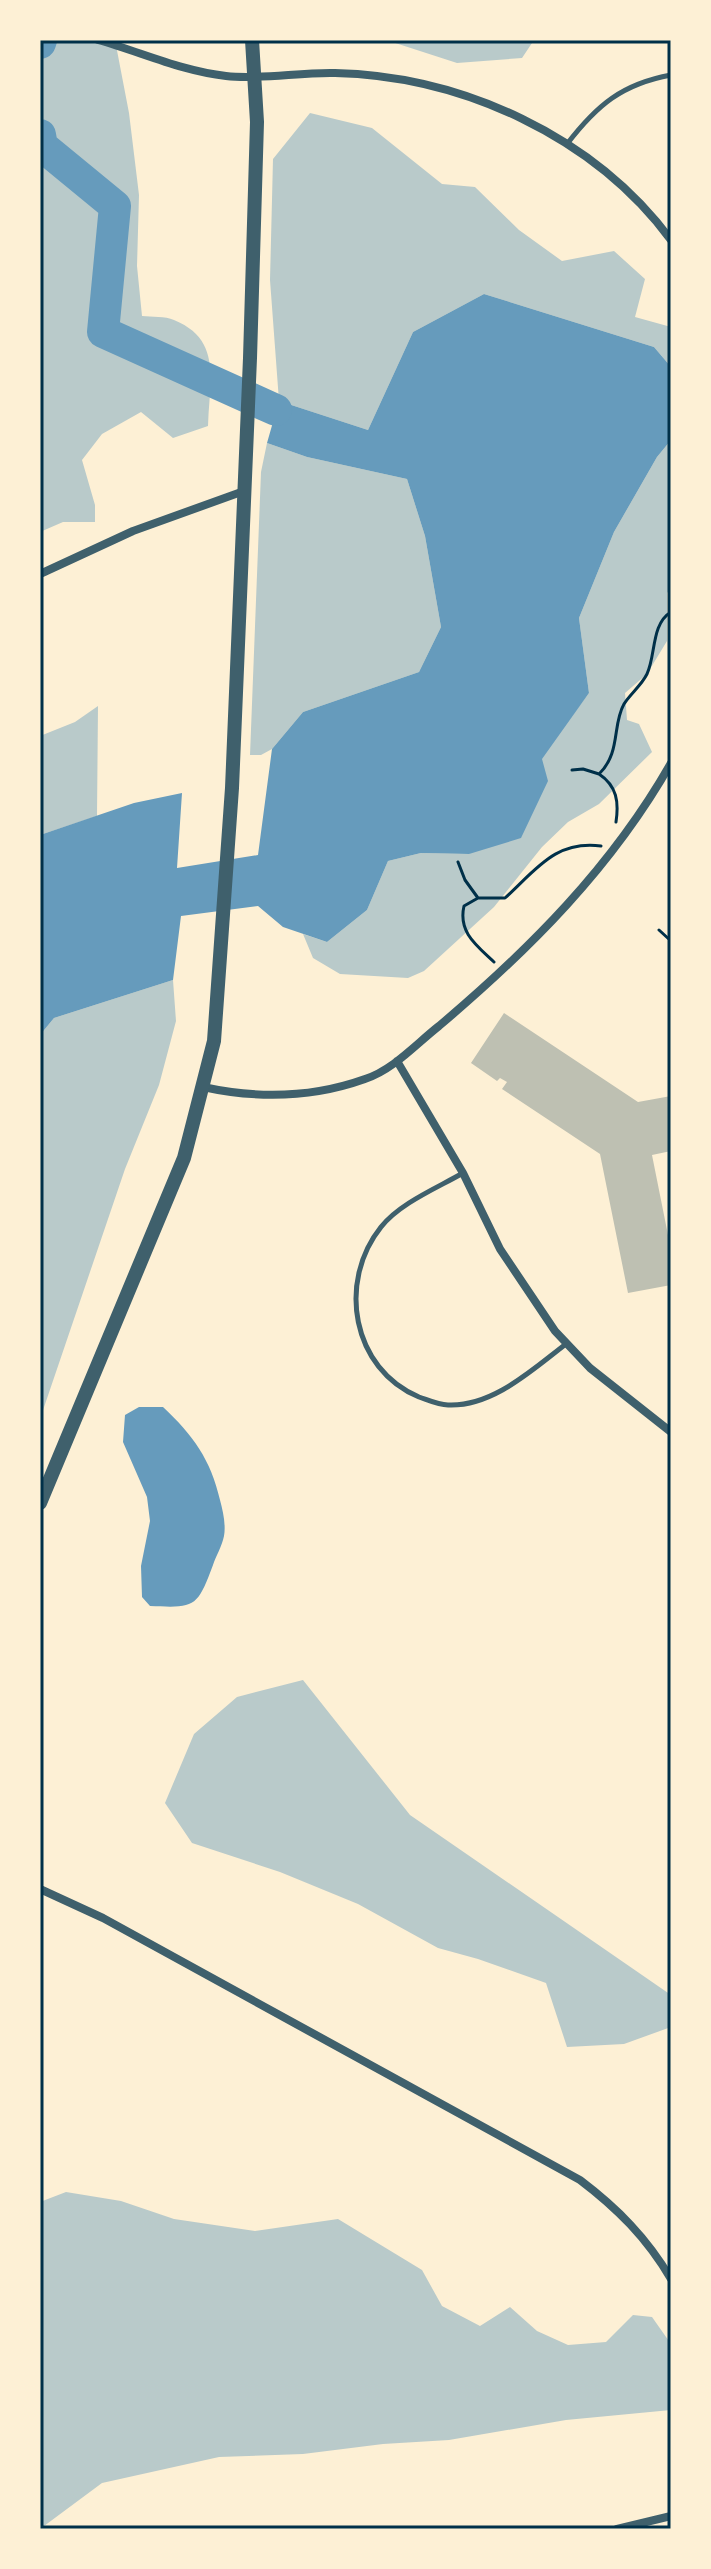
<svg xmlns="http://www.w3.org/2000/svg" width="711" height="2569" font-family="Overpass,sans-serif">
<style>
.green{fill:#b9caca}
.water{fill:#669bbc}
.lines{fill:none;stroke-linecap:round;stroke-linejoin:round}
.river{stroke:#669bbc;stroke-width:32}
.building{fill:#bec0b2}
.path{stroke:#003049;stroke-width:3}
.service{stroke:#3f606c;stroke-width:5}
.minor{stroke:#3f606c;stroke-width:8}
.tertiary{stroke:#3f606c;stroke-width:14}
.neatline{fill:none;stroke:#003049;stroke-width:3}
</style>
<rect width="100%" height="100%" fill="#fdf0d5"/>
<path class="green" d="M40,40H115L129,113L139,195L137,266L142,316C152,317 165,316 174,320C223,340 209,382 208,426L173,438L141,412L102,434L82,460L95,505V522H63L40,532Z
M386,40H534L522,58L457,63Z
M310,113L372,128L442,184L475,187L519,230L562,261L614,251L645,279L635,317L671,327V367L654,347L484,294L413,332L368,430L279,401L270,280L273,159Z
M671,440V588L667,593V641L647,674L625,693L627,720L639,724L652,752L599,804L568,822L542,847L494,907L424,971L408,978L340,974L313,958L303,934L327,942L367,910L388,861L421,853L469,854L589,693L579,618L614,532L657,457Z
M267,443L307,457L407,479L425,536L441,627L419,672L303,712L272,749L261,755H250L261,472Z
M98,706L97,816L40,835V736L75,722Z
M173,980L176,1021L159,1085L125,1169L40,1419V1035L54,1018Z
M303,1680L410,1815L671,1995V2027L624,2044L567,2047L546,1983L478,1959L438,1948L358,1904L280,1872L192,1843L165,1803L194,1734L237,1697Z
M66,2192L121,2201L174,2219L255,2231L338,2219L422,2270L442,2306L480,2326L510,2307L537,2331L568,2345L606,2342L633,2315L652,2317L671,2344V2410L566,2420L449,2440L383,2444L303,2454L219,2457L102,2483L40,2529V2202Z"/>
<path class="water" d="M484,294L654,347L671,367V440L657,457L614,532L579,618L589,693L542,759L548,781L521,838L469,854L421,853L388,861L367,910L327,942L283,927L258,906L181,916L173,980L54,1018L40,1035V835L134,803L182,793L177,868L258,855L272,749L303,712L419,672L441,627L425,536L407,479L307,457L267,443L279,401L368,430L413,332Z
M139,1407H163C193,1435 211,1460 220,1500C223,1511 226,1525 224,1536C222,1546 216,1556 213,1565C197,1608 195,1608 150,1606L142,1597L141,1566L150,1521L147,1497L123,1442L125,1415Z"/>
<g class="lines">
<path class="river" d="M40,43L41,40
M40,135L42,146L115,206L103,332L276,410"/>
</g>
<path class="building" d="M504,1013L638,1102L671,1096V1151L652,1155L671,1250V1285L628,1293L600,1154L502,1089L507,1082L500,1078L497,1081L471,1063Z"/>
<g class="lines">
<path class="path" d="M572,770L583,769L599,774C621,753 612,725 624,704C630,694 641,686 647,674C656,655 651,624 671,612
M599,774C617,786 619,802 616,822
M458,862L465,880L478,898H505C536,870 555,840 601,846
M478,898L464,906C458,932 476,945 494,962
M659,930L671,941
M671,946V947"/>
<path class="service" d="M567,144C597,105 622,84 671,75
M463,1173C437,1188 400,1203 381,1227C337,1282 352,1369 419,1397C428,1400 438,1405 448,1405C493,1407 533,1369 566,1344"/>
<path class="minor" d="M98,40C141,52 181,71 226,76C262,80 299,72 335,73C462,76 594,136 671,240
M40,574L133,531L244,491
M397,1061L463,1173L500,1249L555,1331L590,1368L671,1432
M203,1087C258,1099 312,1098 365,1079C393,1070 416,1044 439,1026C529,950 612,867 671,763
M40,1889L103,1918L580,2180C617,2208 647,2238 671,2279
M617,2529L671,2516"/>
<path class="tertiary" d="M40,1503L184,1158L214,1041L232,788L250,358L257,122L252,40"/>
</g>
<rect width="711" height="2569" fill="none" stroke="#fdf0d5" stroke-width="84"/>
<rect x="42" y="42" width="627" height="2485" class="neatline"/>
</svg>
